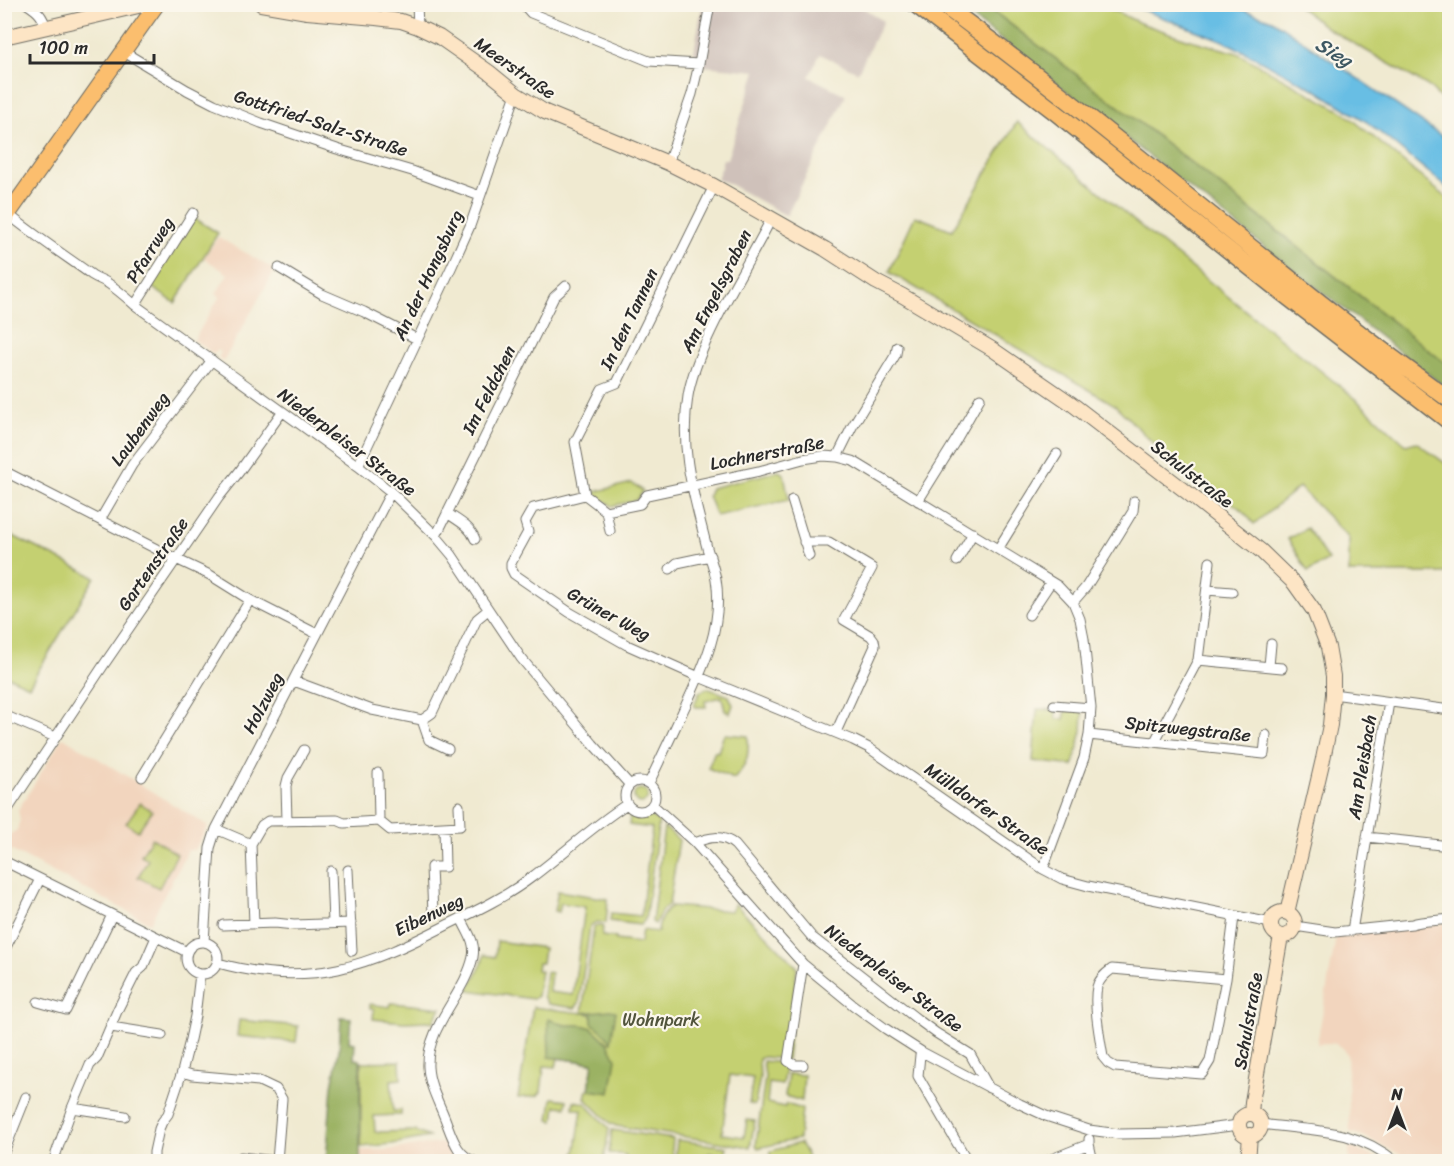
<svg xmlns="http://www.w3.org/2000/svg" width="1454" height="1166" font-family="Sriracha,sans-serif">
<style>
.built{fill:#f2d5be}
.industrial{fill:#cfc1ba}
.green{fill:#c4d071;stroke:#787e4e;stroke-width:1.5}
.forest{fill:#9bb263;stroke:#636e47;stroke-width:1.5}
.water{fill:#67bee4;stroke:#497488;stroke-width:1.5}
.lines{fill:none;stroke-linecap:round;stroke-linejoin:round}
.street-casing{stroke:#706e65;stroke-width:11}
.secondary-casing{stroke:#706e65;stroke-width:16}
.primary-casing{stroke:#706e65;stroke-width:17}
.highway-casing{stroke:#706e65;stroke-width:19}
.street{stroke:#fff;stroke-width:9}
.secondary{stroke:#fde5c5;stroke-width:14}
.primary{stroke:#fbbe6e;stroke-width:15}
.highway{stroke:#fbbe6e;stroke-width:16}
.labels{text-anchor:middle;stroke-width:4.5;stroke-linejoin:round;paint-order:stroke}
.street-label{font-size:18px;fill:#2b2b2b;stroke:#fbf7ec}
.park-label{font-size:18px;fill:#51543c;stroke:#fbf7ec}
.water-label{font-size:20px;font-style:italic;fill:#3d5762;stroke:#fbf7ec}
</style>
<rect width="100%" height="100%" fill="#fbf7ec"/>
<filter id="ink" filterUnits="userSpaceOnUse"><feTurbulence type="fractalNoise" baseFrequency=".0167" numOctaves="2"/><feDisplacementMap in="SourceGraphic" scale="12" xChannelSelector="R" yChannelSelector="G"/><feConvolveMatrix kernelMatrix="1 2 1 2 8 2 1 2 1" color-interpolation-filters="sRGB"/></filter>
<filter id="wash" filterUnits="userSpaceOnUse"><feTurbulence type="fractalNoise" baseFrequency=".008" numOctaves="4" result="noise"/><feDisplacementMap in="SourceGraphic" scale="24" xChannelSelector="R" yChannelSelector="G"/><feGaussianBlur stdDeviation="1.35" result="paint"/><feColorMatrix in="noise" values="0 0 0 0 0 0 0 0 0 0 0 0 0 0 0 0 0 1.4 0 .05"/><feComposite in="paint" operator="in"/></filter>
<g filter="url(#wash)">
<rect width="100%" height="100%" fill="#f0ead1"/>
<path class="built" d="M218,237L275,270L223,362L218,358L221,352L218,350L214,354L194,340L220,296L216,294L228,274L204,258Z
M63,737L208,826L195,850H188L150,923L5,847L4,843L9,835L17,830L20,820L18,810Z
M1449,923V1161H1406L1403,1156L1363,1136L1350,1132L1347,1055L1342,1048L1336,1044L1328,1043L1317,1044L1336,937L1352,934Z
M449,1142L452,1150L461,1161H360L359,1150H386Z
M1349,1146L1372,1156L1382,1161H1349Z"/>
<path class="industrial" d="M698,5H859L883,21L858,72L820,54L809,77L846,95L787,215L783,214L726,182L717,180L723,159H727L756,71L692,65L702,6Z"/>
<path class="green" d="M985,5H1102L1140,23L1187,39L1237,53L1345,113L1428,183L1449,199V366L1148,129Z
M1297,5H1449V107L1428,86L1327,28Z
M1017,122L1151,235L1351,395L1406,445L1416,442L1449,466V573H1349V539L1346,535L1299,487L1254,524L1242,510L1164,454L1115,405L889,272L915,216L952,230Z
M194,218L218,233L175,303L150,286Z
M778,471L784,474L789,500L716,516L708,496L711,488Z
M632,483L643,491L637,500L612,506L593,492Z
M1307,528L1328,560L1308,572L1288,539Z
M5,532L95,577L29,686L5,675Z
M707,688L729,696L733,705L730,713L725,711L722,697L705,701L706,707H696L694,705L699,693Z
M1037,709L1056,710V719H1064L1066,709L1081,711L1083,713L1082,731L1073,766L1033,761Z
M724,734L748,736C749,755 748,764 734,779L708,768L715,751L718,752Z
M634 796a7 7 0 1 1 14 0a7 7 0 1 1-14 0Z
M140,803L152,811L138,831L126,823Z
M630,816L640,817L650,816L659,821L645,920L640,925L610,921L611,913L641,916L652,828L629,825Z
M664,827L679,840L669,904L662,910L655,924L652,922Z
M152,838L177,854L159,888L138,877L148,860L141,855Z
M558,891L608,899L606,923L596,922L590,926L579,1003L575,1008L548,1004L543,996L546,972L551,973L549,992L573,995L585,907L561,903L559,912L554,911Z
M735,904L797,967L787,1059L763,1057L759,1059L760,1077L755,1105L749,1104L753,1078L730,1075L722,1134L744,1137L747,1120L755,1121L750,1147L616,1126L610,1123L585,1098L587,1090H589L593,1063L558,1058L556,1067L544,1066L541,1092L537,1096L518,1098L533,1007L582,1013L594,927L596,926H603L602,936L616,938V940L640,943L642,930L658,932C659,921 662,914 671,906L731,911Z
M497,941L544,948L542,963H538L537,970L541,971L537,996L533,999L468,990L482,964L484,955L495,957Z
M391,1003L441,1008L433,1022L428,1021L404,1022L373,1019L374,1009L370,1008V1004L390,1007Z
M239,1020L298,1026L296,1042L237,1036Z
M400,1061L401,1079L391,1080L393,1111L401,1110V1115L374,1116L375,1132L415,1131L429,1137L392,1144L361,1147V1062Z
M763,1061L786,1063L782,1085L769,1083L767,1103L785,1107L786,1104L802,1109L799,1139L758,1148L756,1145L765,1077Z
M788,1074L804,1075L802,1101L785,1096Z
M552,1098L567,1100L566,1107L556,1106L554,1121L549,1120Z
M574,1101L585,1103L609,1128L604,1161H574L582,1110L573,1108Z
M612,1130L673,1139L672,1150L674,1161H625L626,1155L609,1153Z
M677,1140L727,1147L725,1155L709,1153L708,1161H677L676,1151Z
M800,1143L807,1155L808,1161H770L771,1151Z"/>
<path class="forest" d="M957,5H985L1148,129L1449,366V390L1299,274Z
M610,1010L616,1011L611,1042L602,1031L592,1023V1014L582,1013Z
M341,1017L351,1018L349,1042L355,1043L354,1059L360,1060V1161H326L332,1086L339,1050Z
M548,1019L565,1025H582L592,1028L608,1043L616,1059L610,1093L589,1090L593,1063L549,1057Z"/>
<path class="water" d="M1130,5H1230L1272,20L1449,141V189L1367,122L1316,90L1226,42Z"/>
</g>
<g filter="url(#ink)">
<g class="lines">
<g class="street-casing">
<path id="street" d="M27,4C38,11 43,16 46,28
M417,4L418,27
M523,4L531,13L649,61L699,64
M124,52L187,90L214,104L261,123L337,149L412,171L480,196
M668,163L692,94L699,64L710,4
M8,214C35,236 64,255 92,275C98,279 104,280 109,284C118,290 127,298 135,305L358,466L391,492L436,536L452,555L521,658L593,744L630,785
M279,268L322,294L364,312L417,339
M135,305L193,213
M837,457L852,427L896,354L897,347
M358,466L452,266L470,226L516,94
M4,471L176,559L210,575L250,600L317,634
M585,495L575,442L602,389L617,383L714,186
M792,500L809,556
M918,501L956,440L980,398
M606,511L610,531
M447,513C457,520 470,526 475,539
M100,520L132,465L212,360
M436,536L554,297L566,286
M804,542H829L872,568L844,620L871,636L874,640L875,646L836,732
M998,549L1057,454
M957,561L973,533
M670,569L677,563L710,556
M1207,590L1232,592
M1073,602L1086,587L1119,534L1133,511L1134,501
M1029,615L1051,582
M1198,660L1282,668
M1269,666L1271,644
M294,681L372,710L422,720L429,740L448,749
M1333,694L1450,710
M1054,705L1091,708
M4,715L55,737
M422,720L432,713L477,619L488,610
M1089,735L1264,754L1266,735
M1155,741L1198,660L1210,562
M378,773L379,821
M142,777L250,600
M625 796a15 15 0 1 1 30 0a15 15 0 1 1-30 0Z
M649,783C660,760 671,737 682,713C702,671 724,627 716,579C714,568 710,558 707,548C694,495 679,451 688,396C691,377 698,360 705,344C724,300 750,261 771,219
M653,805L695,843L803,964L853,1005L886,1029L922,1052L1020,1104L1046,1116L1089,1130L1119,1134L1175,1133L1239,1125
M5,821L8,809L103,666L219,497L239,472L282,412
M287,821L286,786L288,778L304,750
M216,829L251,844L262,825L268,821L337,820L344,823L379,821L390,830L460,826L459,806
M1367,837L1450,846
M695,843C709,837 722,834 735,845L812,937L917,1019L936,1033L970,1054L989,1088
M251,844L254,924
M4,861L187,952
M1043,869L1084,758L1089,735L1091,708L1084,639L1080,619L1073,602L1058,586L853,461L837,457L823,456L803,459L759,471L647,495L640,504L606,511L585,495L533,508L525,522L528,532L511,563V568L514,574L569,612L627,645L699,677L853,740L869,748L1043,869L1062,879L1088,886L1271,923
M348,870L352,951
M331,871L333,923
M433,914L431,867H445L444,827
M461,918C467,932 476,941 473,957C465,994 426,1027 428,1067C429,1087 441,1106 447,1124C453,1140 459,1158 477,1162
M223,925L275,923L294,925L351,923
M1295,926L1335,932L1412,924C1424,920 1437,921 1450,919
M1352,931L1389,702
M186 958a16 16 0 1 1 32 0a16 16 0 1 1-32 0Z
M204,942L210,848L216,829L391,492
M4,951L40,879
M218,963C310,989 368,966 449,924C478,910 507,896 532,877C564,853 593,826 627,804
M803,964L788,1061L795,1065H803
M1226,979L1112,969C1105,974 1099,979 1097,987C1093,1004 1100,1039 1103,1057L1108,1063L1115,1067L1202,1074L1210,1061L1226,979L1234,917
M38,1002L66,1010L112,915
M111,1027L162,1035
M922,1052L920,1055L918,1076L968,1162
M182,1072L192,1075L259,1081L276,1089L282,1099L277,1161L241,1157
M72,1108L125,1116
M1261,1124C1310,1131 1355,1127 1396,1162
M1089,1139V1144L1093,1162
M4,1152L26,1097
M53,1162L72,1108L90,1065L97,1058L118,1009L136,973L143,967L156,937
M154,1162V1152L159,1129L162,1122L168,1114L182,1072L189,1044L195,1016L200,974
M1044,1162L1089,1144"/>
</g>
<g class="secondary-casing">
<path id="secondary" d="M261,4L307,12L376,18L401,21L418,27L439,37L489,72L516,94L545,112L668,163L714,186L825,249L876,282L903,296L992,349L1072,404L1188,493L1261,551L1294,583L1314,611L1328,647L1333,676V694L1330,725L1323,759L1287,913
M4,37L147,4
M1271 924a12 12 0 1 1 24 0a12 12 0 1 1-24 0Z
M1251,1114L1252,1102L1281,936
M1239 1125a11 11 0 1 1 22 0a11 11 0 1 1-22 0Z
M1248,1162L1250,1135"/>
</g>
<g class="primary-casing">
<path id="primary" d="M4,220L157,4"/>
</g>
<g class="highway-casing">
<path id="highway" d="M915,4L1054,111L1275,287L1450,422
M942,4C1059,90 1170,183 1283,273C1337,317 1393,359 1450,400"/>
</g>
<use href="#street" class="street"/>
<use href="#secondary" class="secondary"/>
<use href="#primary" class="primary"/>
<use href="#highway" class="highway"/>
</g>
</g>
<g class="labels">
<g class="street-label">
<text transform="translate(515 68) rotate(35)" y="6">Meerstraße</text>
<text transform="translate(321 123) rotate(18)" y="6">Gottfried-Salz-Straße</text>
<text transform="translate(150 250) rotate(-58)" y="6">Pfarrweg</text>
<text transform="translate(428 275) rotate(-65)" y="6">An der Hongsburg</text>
<text transform="translate(716 291) rotate(-63)" y="6">Am Engelsgraben</text>
<text transform="translate(629 319) rotate(-64)" y="6">In den Tannen</text>
<text transform="translate(489 390) rotate(-63)" y="6">Im Feldchen</text>
<text transform="translate(140 429) rotate(-54)" y="6">Laubenweg</text>
<text transform="translate(347 442) rotate(37)" y="6">Niederpleiser Straße</text>
<text transform="translate(767 453) rotate(-11)" y="6">Lochnerstraße</text>
<text transform="translate(1192 474) rotate(38)" y="6">Schulstraße</text>
<text transform="translate(153 564) rotate(-55)" y="6">Gartenstraße</text>
<text transform="translate(609 614) rotate(29)" y="6">Grüner Weg</text>
<text transform="translate(263 703) rotate(-62)" y="6">Holzweg</text>
<text transform="translate(1188 729) rotate(6)" y="6">Spitzwegstraße</text>
<text transform="translate(1362 767) rotate(-81)" y="6">Am Pleisbach</text>
<text transform="translate(987 809) rotate(35)" y="6">Mülldorfer Straße</text>
<text transform="translate(429 915) rotate(-26)" y="6">Eibenweg</text>
<text transform="translate(894 978) rotate(37)" y="6">Niederpleiser Straße</text>
<text transform="translate(1248 1021) rotate(-80)" y="6">Schulstraße</text>
</g>
<g class="park-label">
<text x="661" y="1026">Wohnpark</text>
</g>
<g class="water-label">
<text transform="translate(1334 52) rotate(31)" y="7">Sieg</text>
</g>
</g>
<rect width="1454" height="1166" fill="none" stroke="#fbf7ec" stroke-width="24"/>
<g transform="translate(1397 1109)" stroke="#fbf7ec" stroke-width="4.5" paint-order="stroke">
<path d="M0-4.5L10 22L0 15L-10 22Z" fill="#2b2b2b"/>
<text y="-9" font-size="16" font-weight="bold" text-anchor="middle" fill="#2b2b2b">N</text>
</g>
<path d="M30 54v9h124v-9" fill="none" stroke="#2b2b2b" stroke-width="3"/>
<text x="39" y="54" font-size="18" fill="#2b2b2b" stroke="#fbf7ec" stroke-width="4.5" paint-order="stroke">100 m</text>
</svg>
